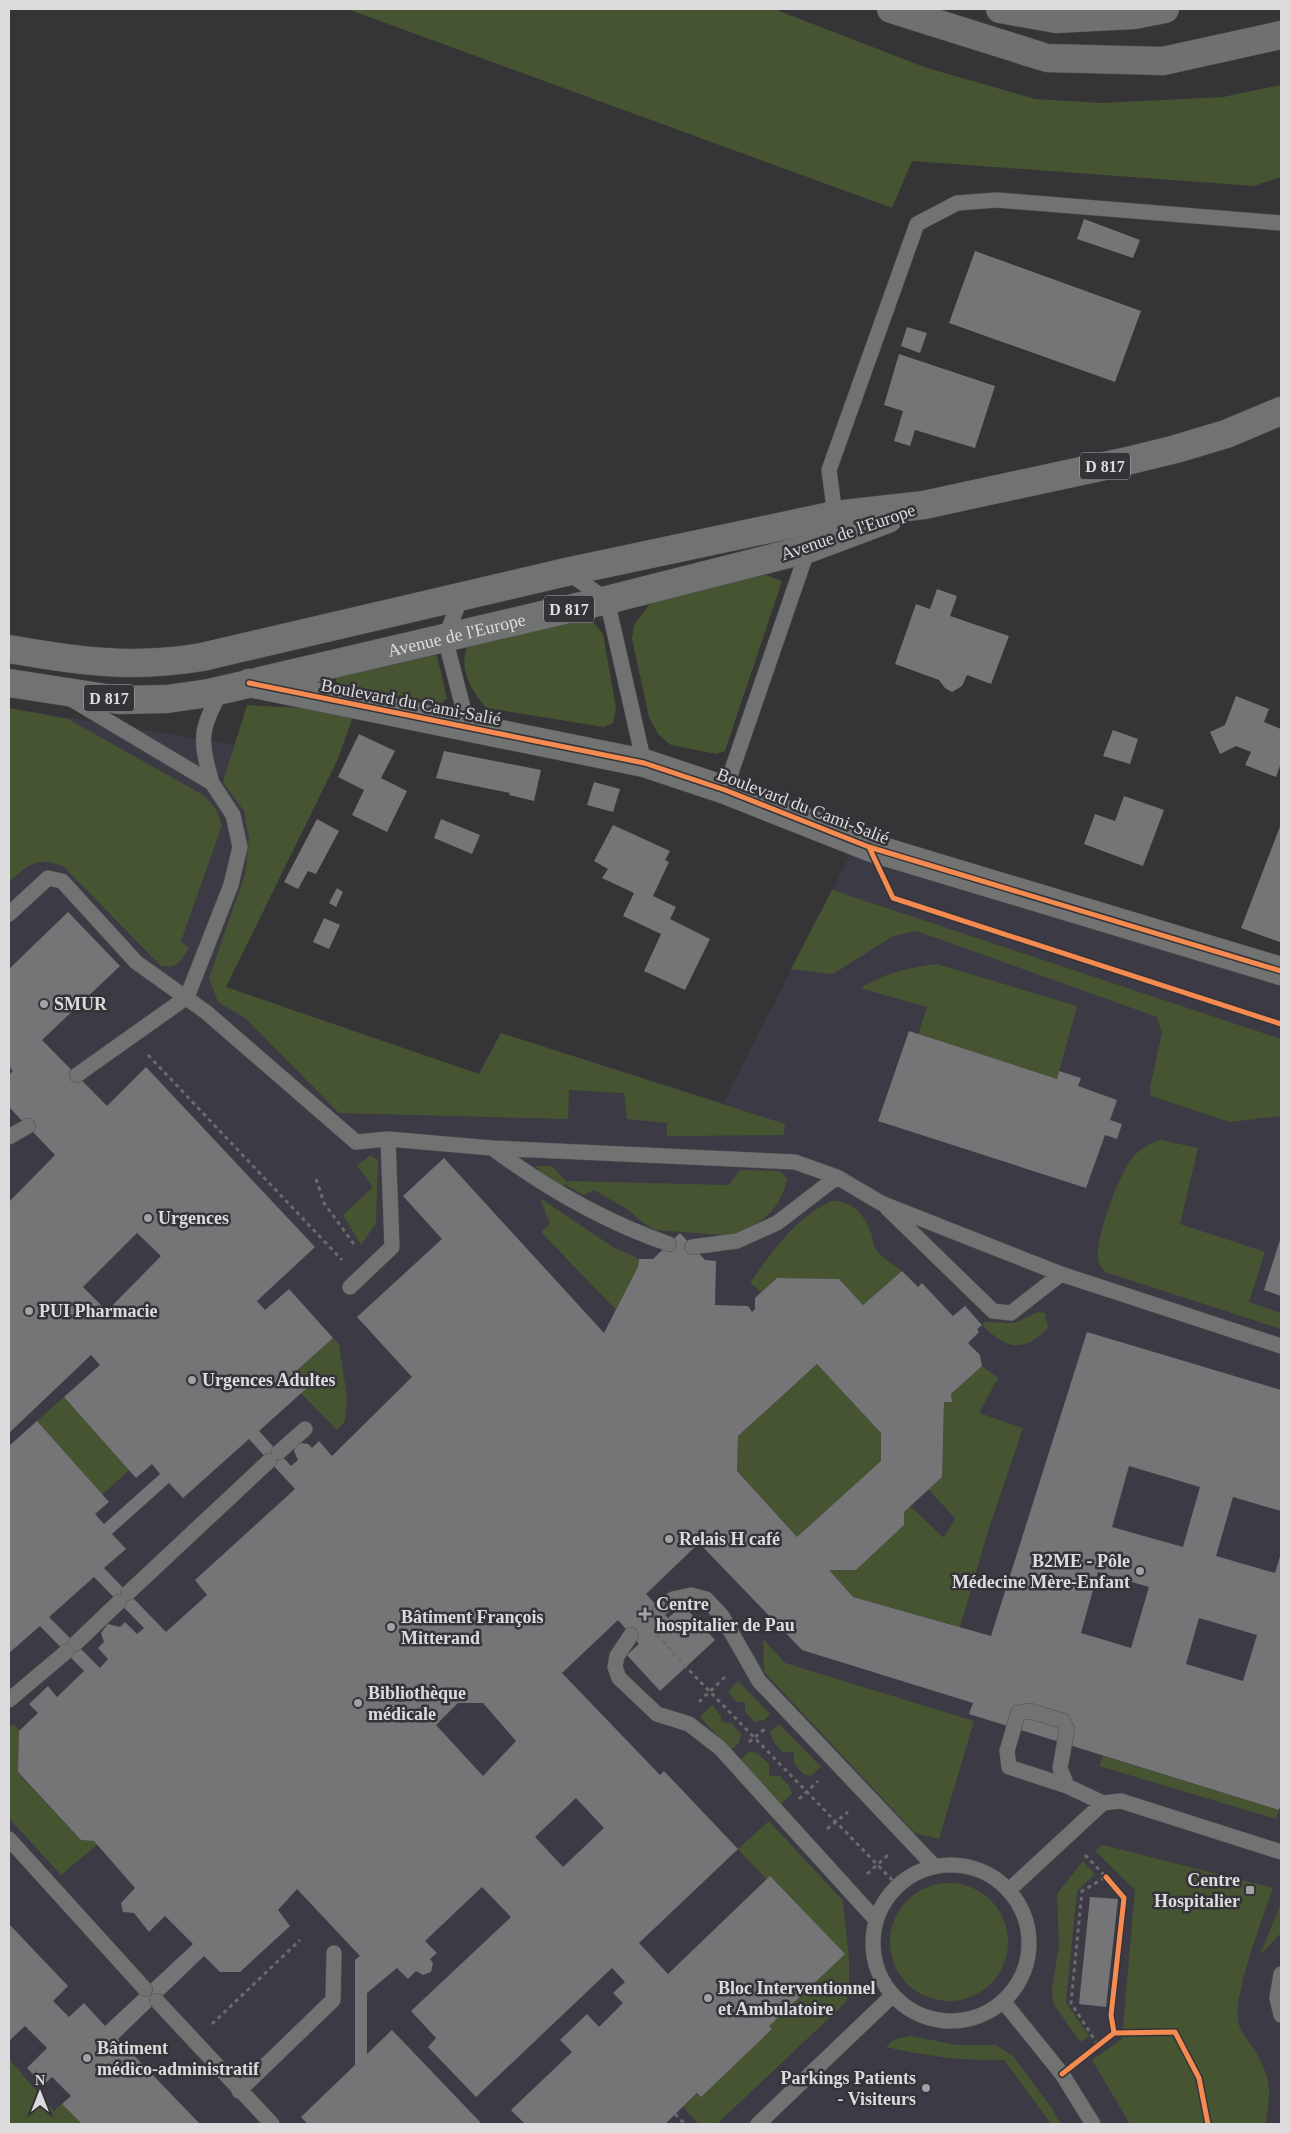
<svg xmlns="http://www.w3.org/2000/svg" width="1290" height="2133" font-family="'Times New Roman',serif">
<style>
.built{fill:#3c3b45}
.green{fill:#475432}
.building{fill:#757577;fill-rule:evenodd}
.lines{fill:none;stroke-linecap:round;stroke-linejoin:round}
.service-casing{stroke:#505051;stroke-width:16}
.tertiary-casing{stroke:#505051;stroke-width:29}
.primary-casing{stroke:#505051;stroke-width:29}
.motorway-casing{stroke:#505051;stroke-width:29}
.path{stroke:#6b6b6c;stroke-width:3;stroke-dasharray:4 4;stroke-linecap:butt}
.service{stroke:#717272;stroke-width:15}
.tertiary{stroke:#717272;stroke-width:28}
.primary{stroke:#717373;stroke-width:28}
.motorway{stroke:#6f7070;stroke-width:28}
.cycleway-casing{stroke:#343338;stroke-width:8}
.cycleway{stroke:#f68b52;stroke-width:5}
.poi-dot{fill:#a2a1a4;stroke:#343338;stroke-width:2}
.labels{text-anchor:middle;stroke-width:5;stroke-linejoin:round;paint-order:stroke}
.shield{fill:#343338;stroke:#aaa9ac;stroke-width:1}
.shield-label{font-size:16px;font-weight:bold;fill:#dcdcde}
.street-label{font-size:18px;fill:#dcdcde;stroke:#343338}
.poi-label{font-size:18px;font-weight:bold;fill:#dcdcde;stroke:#343338;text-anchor:start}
</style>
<rect width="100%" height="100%" fill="#353437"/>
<path class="built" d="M9,708L337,761L226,987L478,1074L501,1033L723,1103L854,847L1281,983V2124H9Z"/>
<path class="green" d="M347,9H774L927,68L1035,99L1102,103L1223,97L1281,85V177L1254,186L912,161L892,208Z
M759,572L782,581L725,751L716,754L671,745L658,734L649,717L632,639L634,625L654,598Z
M589,616L603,634L616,708L613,723L604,727L486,708C470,687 458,671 468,643Z
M436,651L447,699L444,700L443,703L337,685L335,675Z
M247,705L355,711L337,761L226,987L479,1074L501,1033L785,1124L784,1135L667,1136V1123L627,1119L624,1093L569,1090L568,1119L339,1113L245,1018L218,1002L209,978L245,874L249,839L244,811L223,782Z
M9,708L68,719L205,796L217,811L222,825L181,941L189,948C181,960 178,969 161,966L63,866C36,857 29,864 9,882Z
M832,890L1281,1039V1116L1230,1122L1151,1096L1150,1087L1162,1033L1157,1017L917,931L893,936L833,974L791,969Z
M937,964L1077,1006L1057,1079L918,1035L927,1007L860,988C887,973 906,968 937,964Z
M1160,1140L1198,1148L1180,1224L1265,1252L1249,1302L1281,1313V1329L1105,1272C1102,1268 1098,1263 1098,1258C1096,1237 1119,1172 1134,1156C1141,1148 1150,1144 1160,1140Z
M370,1155L378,1160L376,1223L361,1245L343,1215L373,1187L357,1166Z
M536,1166H552L566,1181L729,1185L740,1170L780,1171L787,1179C782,1210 752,1235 722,1235L656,1230L646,1225L627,1209L594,1190L584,1195L566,1185L552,1186Z
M540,1198L613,1247L639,1259L638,1267L616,1310L541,1232L550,1224Z
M831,1201C852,1200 864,1214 871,1233C873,1237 873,1244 875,1248C880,1257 894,1265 902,1271L863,1305L839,1279L778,1278L762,1292L750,1283C773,1251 794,1219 831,1201Z
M1038,1312L1045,1313L1048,1328C1021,1354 1007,1349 982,1325L985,1322L1015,1323Z
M333,1338L339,1344L347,1397L345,1421L337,1430L301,1393L307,1387L295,1372Z
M817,1364L881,1433V1461L797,1537L737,1471L738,1436Z
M982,1366L998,1378L979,1413L1023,1428L988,1531L960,1627L853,1597L829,1570H856L904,1525V1512L910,1506L944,1538L955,1518L928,1489L942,1477L944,1402H952L951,1394Z
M64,1397L129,1470L102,1495L37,1421Z
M763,1639L785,1663L974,1721L939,1839L915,1833L764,1672Z
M738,1681L770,1714L764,1720L755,1722L745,1712V1702H737L728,1692Z
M712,1705L721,1716V1722L731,1723L741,1734L739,1743L731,1750L700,1717Z
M14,1724L19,1731L18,1773L81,1840L94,1841L98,1844L61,1875L9,1818V1728Z
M779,1724L821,1767L811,1776L803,1774L794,1763V1752H782L773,1741L770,1732Z
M750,1751L758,1754L769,1764V1776H780L790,1787L792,1794L781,1804L740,1760Z
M1103,1756L1279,1810L1276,1819L1099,1766Z
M769,1821L843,1901L849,1959V1987L846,2002L717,2124H699L683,2107L769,2026L767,1880L738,1849Z
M1103,1845L1273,1888C1264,1915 1230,2001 1239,2025C1242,2034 1250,2043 1255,2051C1273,2082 1270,2091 1266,2124H1130L1092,2060L1122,2039L1135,1890L1095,1851Z
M1083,1861L1095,1874L1077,1891L1066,2002L1089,2036L1080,2042L1053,2003L1052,1987L1059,1946L1057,1894Z
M890 1942a59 59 0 1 1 118 0a59 59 0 1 1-118 0Z
M1281,1903V1933L1260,1955Z
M911,2036L957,2045H996L1013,2056L1053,2110L1061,2124H1051L1004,2060C963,2061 926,2056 886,2047L895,2039Z
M9,2059L54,2111L62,2104L82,2124H9Z"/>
<path class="building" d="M1084,219L1140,240L1133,258L1077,239Z
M975,251L1141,311L1115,382L949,323Z
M907,327L927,333L920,353L901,346Z
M899,354L995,386L975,448L915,430L910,446L894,441L903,411L884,405Z
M937,589L957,596L950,616L1009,636L991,684L967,675L962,686L952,692L945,688L939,680L895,664L916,604L930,609Z
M1236,696L1269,709L1264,722L1281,729V763L1276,777L1245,765L1251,752L1236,746L1220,754L1210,732L1225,725Z
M1113,730L1138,739L1130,764L1103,756Z
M359,734L395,751L381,778L407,791L387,832L352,815L364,790L338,777Z
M444,751L541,770L534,801L509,795L510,793L436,778Z
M594,782L620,789L613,812L587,805Z
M1124,796L1164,810L1143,866L1084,844L1095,814L1115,821Z
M317,819L339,831L316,874L308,871L298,889L284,882Z
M441,819L480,835L472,854L434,838Z
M1281,824V939L1280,942L1241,928Z
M613,825L670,851L665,860L669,862L653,896L676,907L670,919L710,939L685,990L644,971L661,934L623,916L634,893L602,878L608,869L594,861Z
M337,888L343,892L336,907L329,903Z
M68,912L120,966L42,1040L107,1106L146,1067L315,1247L257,1301L265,1310L289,1289L333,1338L295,1372L308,1387L259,1431L291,1466L298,1460L294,1451L295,1445L300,1443L308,1444L312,1448L319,1441L332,1456L412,1377L357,1317L442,1239L403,1196L444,1158L604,1333L638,1267L639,1259H653L680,1233L705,1260L716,1261L715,1305L748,1306L752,1312L755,1309V1298L777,1278L839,1279L863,1305L902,1271L918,1287L922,1283L953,1316L965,1306L982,1325L977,1329L979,1332L968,1343L980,1355L982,1366L951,1394L952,1402H944L942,1477L904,1512V1525L856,1570H829L853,1597L991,1636L1087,1332L1281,1390V1511L1233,1497L1216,1556L1275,1573L1281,1553V1803L1279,1810L969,1714L973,1703L802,1650L699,1543L646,1594L668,1618L683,1605L715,1640L660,1691L627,1655L639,1644L618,1620L562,1673L660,1775L664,1771L738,1849L639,1943L668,1974L770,1876L845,1954L769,2026L772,2029L701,2097L697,2093L665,2124H525L511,2110L572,2052L560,2040L587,2014L599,2027L623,2003L613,1993L625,1982L612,1968L476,2097L428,2047L436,2038L411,2011L511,1917L482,1887L425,1941L437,1953L430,1959L433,1963L431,1972L423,1975L416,1971L408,1979L397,1968L367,1993V2054L392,2030L482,2124H308L301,2117L355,2065V1960L360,1956L297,1889L278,1910L290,1926L240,1972H220L204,1956L118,2039L200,2124H82L62,2104L71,2096L52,2077L43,2085L27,2068L47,2048L25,2026L9,2041V1924L68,1986L53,2001L69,2017L84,2003L105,2026L193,1944L165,1916L149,1932L134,1913L123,1912L121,1903L135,1888L94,1841L81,1840L18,1772L19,1731L38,1713L29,1704L48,1686L57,1697L84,1671L40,1626L9,1653V1446L37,1421L109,1502L95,1514L104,1524L160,1474L152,1464L136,1478L64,1397L100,1365L91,1355L9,1433V1202L55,1155L9,1107V1075L13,1071L9,1067V969ZM137,1233L161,1256L107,1311L83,1287ZM817,1364L881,1433V1461L797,1537L737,1471L738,1436ZM249,1439L295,1489L195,1580L207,1595L166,1632L104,1568L126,1549L112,1534L169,1483L183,1498ZM1129,1466L1200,1487L1183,1547L1112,1527ZM1098,1572L1149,1587L1131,1648L1081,1633ZM94,1577L144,1628L137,1634L125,1622L120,1627L108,1624L101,1633L104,1642L98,1648L108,1659L100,1668L49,1617ZM1199,1618L1257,1635L1243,1681L1186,1664ZM458,1703H483L516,1741L483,1776L436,1725ZM576,1798L604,1828L563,1867L535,1837Z
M324,918L340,925L329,949L313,942Z
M909,1031L1057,1079L1059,1071L1081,1078L1078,1086L1117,1100L1110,1120L1122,1124L1117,1139L1105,1135L1086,1188L878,1121Z
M1281,1237V1296L1264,1290Z
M1090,1897L1118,1899L1106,2007L1079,2004Z"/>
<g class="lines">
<g class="service-casing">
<path id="service" d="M835,515L829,470L917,224L957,203L997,200L1281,223
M567,572L607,600L644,763
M462,595L445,638L468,727
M71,699L212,783L233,815L240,847L231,885L187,997L77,1075
M212,783C199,737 200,731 222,689
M725,790L808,549
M9,914L48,878L62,881L136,962L206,1012L356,1142L388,1139L492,1148L795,1162L837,1177L881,1203L1061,1274L1281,1346
M9,1137L28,1126
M492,1148C546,1188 605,1222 669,1244
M887,1208L993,1311L1011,1313L1061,1274
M692,1247L737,1241L777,1223L837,1177
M350,1287L392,1247L388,1139
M279,1452L305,1429
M128,1593L269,1461
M660,1609L673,1599L691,1595L706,1599L722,1616L759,1681L934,1866
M631,1635L617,1656L615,1667L619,1678L657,1714L689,1724L720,1748L876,1920
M75,1644L119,1602
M9,1700L66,1652
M1067,1786L1060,1768L1067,1729L1063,1721L1030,1711L1018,1713L1007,1751L1009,1767L1067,1786L1103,1803
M9,1839L145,1989
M873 1943a78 78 0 1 1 156 0a78 78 0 1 1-156 0Z
M1009,1890L1103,1803L1121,1801L1281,1852
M1281,1974L1277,1998L1281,2015
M157,2001L272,2124
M1003,2001L1062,2074L1093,2124
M239,2091L333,2000L334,1953
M758,2124L893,1995"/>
</g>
<g class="tertiary-casing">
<path id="tertiary" d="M249,683L644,763L725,790L869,847L1281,971"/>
</g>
<g class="primary-casing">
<g id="primary">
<path d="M9,649C77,661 133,669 202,657L566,572L835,515L924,505L1123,462L1176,449L1226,434L1281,411"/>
<path id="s1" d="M9,683L119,700L167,699L209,693L607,600L808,549L888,519"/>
</g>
</g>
<g class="motorway-casing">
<path id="motorway" d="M891,9L1047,58L1163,61L1281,35
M1000,9L1056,19L1134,15L1165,9"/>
</g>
<path class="path" d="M148,1055L342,1260
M316,1179L324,1203L356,1247
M657,1635L686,1667L897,1885
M699,1702L727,1675
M749,1742L767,1727
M799,1799L818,1781
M827,1829L848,1812
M1085,1855L1106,1877L1082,1891L1071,2003L1098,2045
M867,1874L888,1855
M212,2024L300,1940
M675,2114L685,2124"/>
<use href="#service" class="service"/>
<use href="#tertiary" class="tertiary"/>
<use href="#primary" class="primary"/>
<use href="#motorway" class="motorway"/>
<g class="cycleway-casing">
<path id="cycleway" d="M249,683L644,763L725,790L869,847L1281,971
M869,847L893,898L1281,1024
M1106,1877L1124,1898L1111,2015L1114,2033
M1062,2074L1114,2033L1175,2032L1199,2078L1208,2124"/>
</g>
<use href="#cycleway" class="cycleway"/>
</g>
<g class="poi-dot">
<circle cx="44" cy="1004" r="5"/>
<circle cx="148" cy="1218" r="5"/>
<circle cx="29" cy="1311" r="5"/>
<circle cx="192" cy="1380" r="5"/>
<circle cx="669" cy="1539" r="5"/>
<circle cx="1140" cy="1571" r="5"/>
<path d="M642.5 1606.5h5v5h5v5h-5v5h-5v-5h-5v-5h5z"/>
<circle cx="391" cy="1627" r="5"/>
<circle cx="358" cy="1703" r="5"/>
<rect x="1245" y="1885" width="10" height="10" rx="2.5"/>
<circle cx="708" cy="1998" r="5"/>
<circle cx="87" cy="2058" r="5"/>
<circle cx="926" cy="2088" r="5"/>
</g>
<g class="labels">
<g class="shield">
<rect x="1080" y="452.5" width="50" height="27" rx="4"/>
<rect x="544" y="595.5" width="50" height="27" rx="4"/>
<rect x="84" y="684.5" width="50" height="27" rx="4"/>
</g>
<g class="shield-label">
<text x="1105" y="472">D 817</text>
<text x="569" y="615">D 817</text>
<text x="109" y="704">D 817</text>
</g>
<g class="street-label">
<text transform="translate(848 532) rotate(-19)" y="6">Avenue de l'Europe</text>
<text dy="6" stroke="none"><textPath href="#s1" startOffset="456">Avenue de l'Europe</textPath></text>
<text transform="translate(411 702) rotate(11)" y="6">Boulevard du Cami-Salié</text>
<text transform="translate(803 806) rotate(21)" y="6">Boulevard du Cami-Salié</text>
</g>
<g class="poi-label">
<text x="54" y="1010">SMUR</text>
<text x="158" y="1224">Urgences</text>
<text x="39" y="1317">PUI Pharmacie</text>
<text x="202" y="1386">Urgences Adultes</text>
<text x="679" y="1545">Relais H café</text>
<text x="1130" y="1567" text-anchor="end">B2ME - Pôle<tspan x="1130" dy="21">Médecine Mère-Enfant</tspan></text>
<text x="656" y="1610">Centre<tspan x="656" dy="21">hospitalier de Pau</tspan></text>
<text x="401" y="1623">Bâtiment François<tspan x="401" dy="21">Mitterand</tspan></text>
<text x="368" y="1699">Bibliothèque<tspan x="368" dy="21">médicale</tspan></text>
<text x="1240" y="1886" text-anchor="end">Centre<tspan x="1240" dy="21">Hospitalier</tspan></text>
<text x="718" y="1994">Bloc Interventionnel<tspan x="718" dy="21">et Ambulatoire</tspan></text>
<text x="97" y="2054">Bâtiment<tspan x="97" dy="21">médico-administratif</tspan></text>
<text x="916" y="2084" text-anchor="end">Parkings Patients<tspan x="916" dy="21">- Visiteurs</tspan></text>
</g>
</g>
<rect width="1290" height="2133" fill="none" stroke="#dcdcde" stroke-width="20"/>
<g transform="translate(40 2093)" stroke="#343338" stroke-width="4" paint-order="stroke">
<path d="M0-4L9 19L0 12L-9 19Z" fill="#dcdcde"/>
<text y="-8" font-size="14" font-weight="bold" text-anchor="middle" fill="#dcdcde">N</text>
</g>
</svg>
